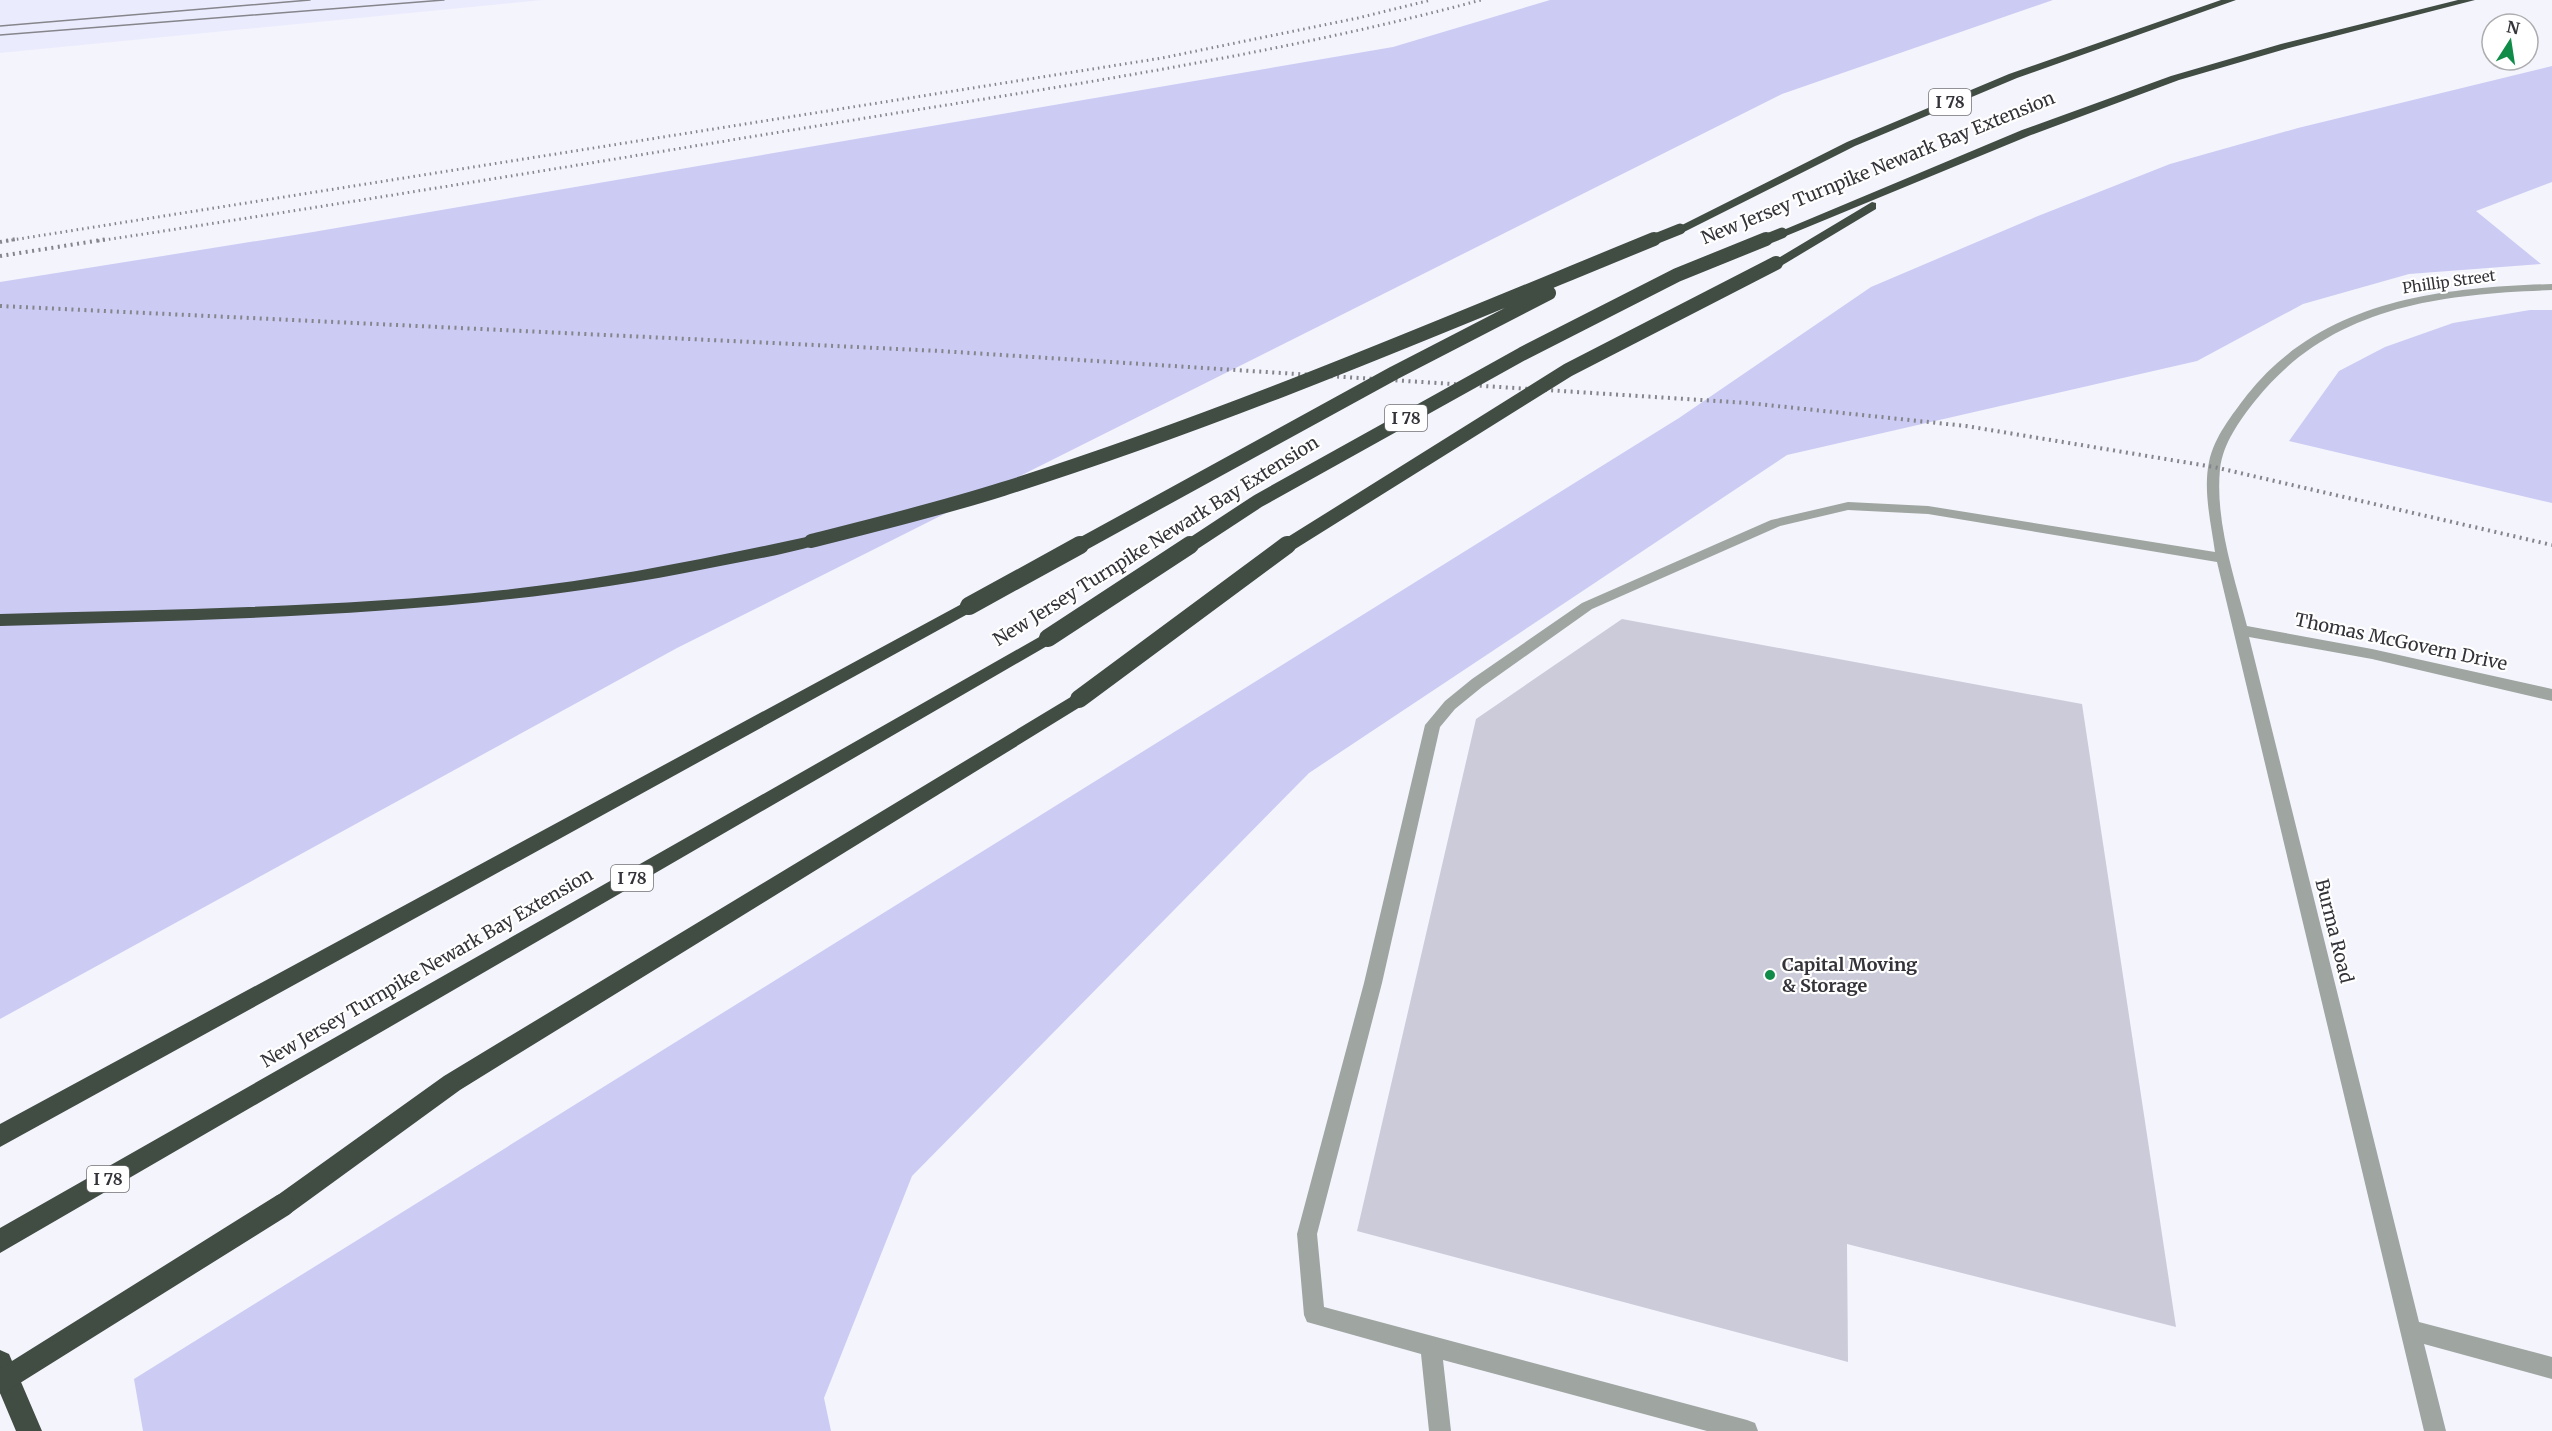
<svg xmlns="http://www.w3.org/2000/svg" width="2552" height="1431" font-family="Merriweather,serif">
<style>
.built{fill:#ebebfe}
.green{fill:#cccbf3}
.building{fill:#cbcbda}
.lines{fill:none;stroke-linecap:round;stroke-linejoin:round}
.minor{fill:#9fa5a0;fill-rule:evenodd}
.highway{fill:#414c43;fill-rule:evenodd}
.tram{stroke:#85858c;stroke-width:1.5}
.rail-far1{stroke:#85858c;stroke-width:3;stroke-dasharray:1.5 4;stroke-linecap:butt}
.rail{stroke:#85858c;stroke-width:4;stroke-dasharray:2 4.5;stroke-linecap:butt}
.highway-bridge-far3{stroke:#414c43;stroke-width:11}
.highway-bridge-far2{stroke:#414c43;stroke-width:14}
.highway-bridge-far1{stroke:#414c43;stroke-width:18}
.highway-bridge{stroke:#414c43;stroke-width:23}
.poi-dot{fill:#118c48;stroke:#fff;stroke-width:2}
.labels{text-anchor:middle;stroke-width:4.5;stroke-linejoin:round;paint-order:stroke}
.far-street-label{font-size:15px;fill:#333339;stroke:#fff}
.shield{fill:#fff;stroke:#707074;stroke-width:1.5}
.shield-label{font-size:16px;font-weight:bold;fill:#333339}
.street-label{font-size:18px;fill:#333339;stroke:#fff}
.poi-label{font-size:18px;font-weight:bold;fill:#333339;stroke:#fff;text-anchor:start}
</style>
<rect width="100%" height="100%" fill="#f4f4fd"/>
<path class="built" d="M0,0H543L0,53Z"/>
<path class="green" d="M1550,0H2053L1782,94L677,648L0,1019V282L313,232L1393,47Z
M2552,66V182L2476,211L2541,264L2409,274L2303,304L2197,361L1787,455L1309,773L912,1176L824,1398L831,1431H143L134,1379L1679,418L1871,287L2038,216L2170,164L2298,128Z
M2530,310H2552V503L2289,441L2339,371L2385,347L2453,323Z"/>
<path class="building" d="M1622,619L2082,704L2176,1327L1847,1244L1848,1362L1357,1231L1476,719Z"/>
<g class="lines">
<path class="minor" d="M2552,284V290C2439,294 2330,306 2255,401C2240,420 2223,443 2220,469C2215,521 2234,576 2247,626L2372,649L2552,689V701L2372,659L2249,637L2419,1322L2552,1357V1379L2424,1344L2446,1431H2424L2217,562L1928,514L1848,510L1780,526L1592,609L1482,687L1455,709L1440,727L1382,983L1317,1234L1324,1307L1747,1420L1755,1423L1758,1431H1707L1443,1360L1451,1431H1429L1421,1354L1307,1322L1304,1315L1297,1234L1364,983L1425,725L1445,701L1472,679L1582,603L1771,520L1848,502L1928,506L2215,552C2211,523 2203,491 2209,462C2214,437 2232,415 2247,395C2323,300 2438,288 2552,284Z"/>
<path class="highway" d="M2221,0H2236L2017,78L1855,146L1684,232H1676L1674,229L1847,142L2009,74Z
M2458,0H2475L2289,48L2179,80L2031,135L1786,236H1778L1776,233L2022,130L2171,76L2281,44Z
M1872,202L1876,203V209L1781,266H1771L1770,263Z
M811,536L817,537L819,541L817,545C782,555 746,561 710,568C476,616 238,619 0,626V614C168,609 336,608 503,590C607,579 709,558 811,536Z
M969,600L975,602L977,606L975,610L0,1147V1124Z
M1048,632L1054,634L1057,638L1054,642L0,1253V1228Z
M1079,692L1085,694L1088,699L1085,704L460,1090L291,1213L283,1217L275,1213L271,1205L275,1197L444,1076Z
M0,1350L9,1354L42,1431H16L0,1393Z"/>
<path class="tram" d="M0,26L310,0
M0,35L444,0"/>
<path class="rail-far1" d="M6,241L1162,58L1358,18L1431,0
M98,241C356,202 614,159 872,117C1076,84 1281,54 1481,0"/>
<path class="rail" d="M0,242L16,239
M0,256L108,239
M0,306L940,351L1748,403L1966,426L2214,467L2552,545"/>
<path class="highway-bridge-far3" d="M1650,241L1680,229
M1762,241L1782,233"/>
<path class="highway-bridge-far2" d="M811,541C875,525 940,509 1003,489C1225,419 1439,327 1654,239
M1077,547L1394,373L1549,293
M1188,547L1258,501L1522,354L1677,275L1766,239
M1285,547L1568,370L1776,263"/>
<path class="highway-bridge-far1" d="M969,606L1080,545
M1048,638L1190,545
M1079,699L1287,545"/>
<path class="highway-bridge" d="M0,1382L283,1205"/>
</g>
<circle class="poi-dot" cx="1770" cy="975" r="6"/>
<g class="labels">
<g class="far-street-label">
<text transform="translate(2449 282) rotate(-8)" y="5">Phillip Street</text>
</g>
<g class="shield">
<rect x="1929" y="89" width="42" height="26" rx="4.5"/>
<rect x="1385" y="405" width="42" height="26" rx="4.5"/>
<rect x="611" y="865" width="42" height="26" rx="4.5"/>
<rect x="87" y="1166" width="42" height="26" rx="4.5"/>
</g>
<g class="shield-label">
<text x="1950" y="108">I 78</text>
<text x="1406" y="424">I 78</text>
<text x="632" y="884">I 78</text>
<text x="108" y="1185">I 78</text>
</g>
<g class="street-label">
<text transform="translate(1878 168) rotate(-22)" y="6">New Jersey Turnpike Newark Bay Extension</text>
<text transform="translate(1156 541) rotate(-32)" y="6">New Jersey Turnpike Newark Bay Extension</text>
<text transform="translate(2401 642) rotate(12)" y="6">Thomas McGovern Drive</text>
<text transform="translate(2334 931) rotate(76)" y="6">Burma Road</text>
<text transform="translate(427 968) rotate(-30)" y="6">New Jersey Turnpike Newark Bay Extension</text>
</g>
<g class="poi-label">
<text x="1782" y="971">Capital Moving<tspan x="1782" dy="21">&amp; Storage</tspan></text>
</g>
</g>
<g transform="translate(2510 42) rotate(12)"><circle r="28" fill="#ffffff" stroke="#adadb0" stroke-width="1.5"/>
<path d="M0-4.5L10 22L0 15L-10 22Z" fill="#118c48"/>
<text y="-9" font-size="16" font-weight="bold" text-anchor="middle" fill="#333339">N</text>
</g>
</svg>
